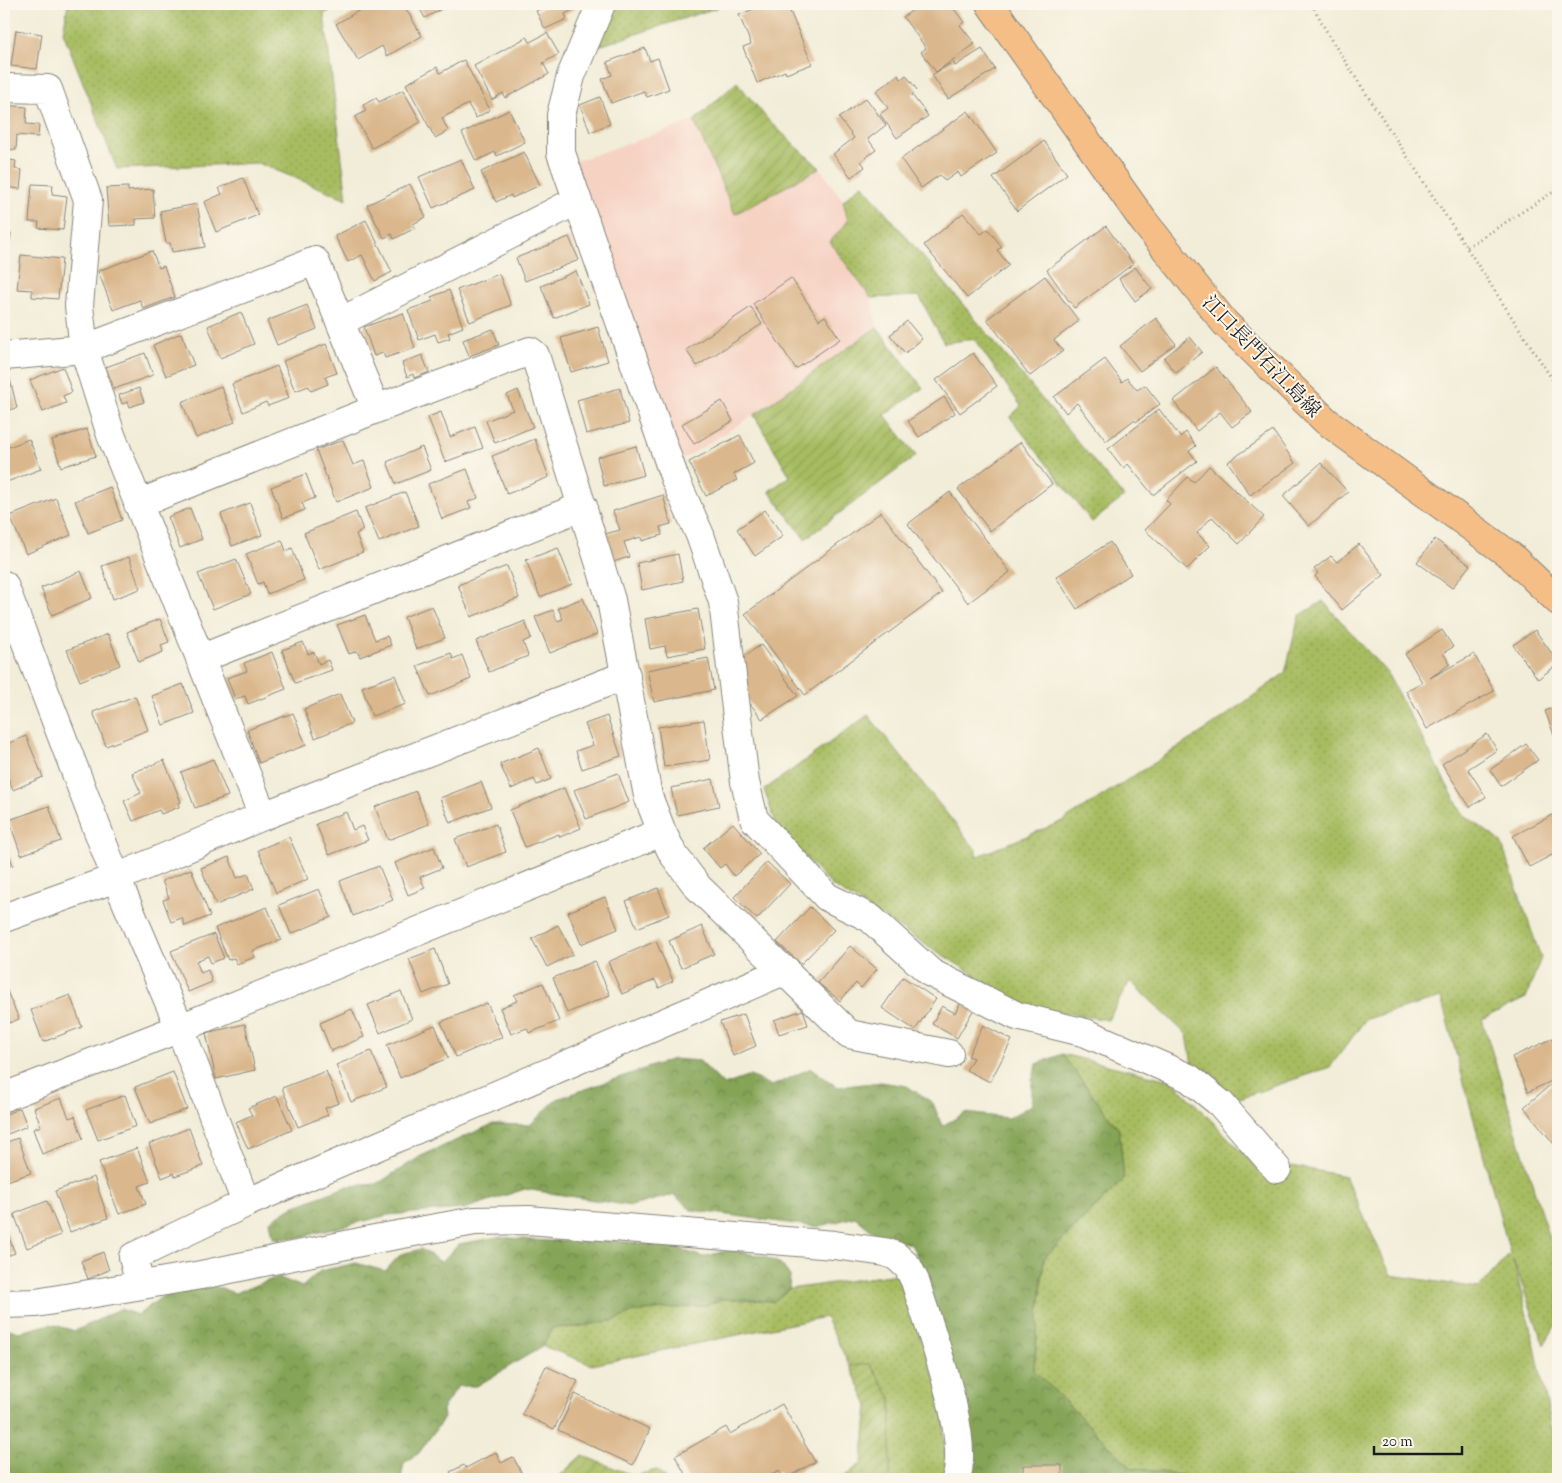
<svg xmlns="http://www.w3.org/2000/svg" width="1562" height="1483" font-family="'Sorts Mill Goudy','Noto Serif JP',serif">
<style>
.built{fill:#f6d2c3}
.grass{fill:url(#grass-dots);stroke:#626c3e}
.forest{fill:url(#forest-crowns);stroke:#50603a}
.garden{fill:url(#garden-furrows);stroke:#626c3e}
.building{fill:#dab78c}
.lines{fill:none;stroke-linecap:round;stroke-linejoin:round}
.minor-casing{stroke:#87847a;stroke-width:30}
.major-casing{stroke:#87847a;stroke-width:30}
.path{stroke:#87847a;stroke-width:3;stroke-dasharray:1 4;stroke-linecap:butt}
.minor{stroke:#fff;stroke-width:28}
.major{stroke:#f6be87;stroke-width:28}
.labels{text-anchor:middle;stroke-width:4;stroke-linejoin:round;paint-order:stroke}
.street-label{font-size:20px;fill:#1c1c1c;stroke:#fbf7ec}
</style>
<defs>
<pattern id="grass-dots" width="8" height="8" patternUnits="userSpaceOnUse" patternTransform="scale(1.25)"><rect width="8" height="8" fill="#a7bc61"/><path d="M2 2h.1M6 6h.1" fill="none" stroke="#8fa154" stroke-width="1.8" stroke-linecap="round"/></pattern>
<pattern id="forest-crowns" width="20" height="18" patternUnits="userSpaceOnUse" patternTransform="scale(1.25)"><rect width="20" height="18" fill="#85a457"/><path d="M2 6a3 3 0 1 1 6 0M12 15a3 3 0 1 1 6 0" fill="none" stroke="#6c8547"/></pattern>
<pattern id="garden-furrows" width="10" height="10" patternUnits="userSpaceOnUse" patternTransform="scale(1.25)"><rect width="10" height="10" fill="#a7bc61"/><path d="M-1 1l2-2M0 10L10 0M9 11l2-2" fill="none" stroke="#8fa154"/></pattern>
</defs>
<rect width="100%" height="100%" fill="#fbf7ec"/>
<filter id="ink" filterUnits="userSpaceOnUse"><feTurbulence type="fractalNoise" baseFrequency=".02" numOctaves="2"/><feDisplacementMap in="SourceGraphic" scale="10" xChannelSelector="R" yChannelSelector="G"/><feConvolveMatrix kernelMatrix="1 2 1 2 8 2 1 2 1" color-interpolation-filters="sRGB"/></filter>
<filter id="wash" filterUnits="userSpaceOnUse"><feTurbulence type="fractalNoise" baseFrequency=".0096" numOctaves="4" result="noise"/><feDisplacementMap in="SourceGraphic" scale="20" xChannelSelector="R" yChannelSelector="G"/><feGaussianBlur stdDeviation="1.12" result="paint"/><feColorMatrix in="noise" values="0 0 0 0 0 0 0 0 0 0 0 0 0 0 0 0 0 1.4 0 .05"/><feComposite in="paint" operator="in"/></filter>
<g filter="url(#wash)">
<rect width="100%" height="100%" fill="#f2edd8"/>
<path class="built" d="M694,121L735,214L820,168L843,201L848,221L830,242L871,298L877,327L754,415L680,461L573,162Z"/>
<path class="grass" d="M68,4H343L324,14L347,199L258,163L117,169L63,32Z
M619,4H719V7L599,46Z
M862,184L1124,497L1092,522L1010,417L1021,406L974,339L944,343L919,296L871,298L830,242L848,221L843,201Z
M1323,601L1387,673L1462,813L1501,842L1541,958L1526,998L1482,1019L1558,1268V1321L1544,1345L1513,1260L1535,1347L1558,1457V1479H1195L1194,1477L1132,1468L1034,1370L1044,1258L1124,1179L1119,1130L1062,1054L1173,1081L1272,1183L1292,1166L1345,1176L1391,1275L1479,1288L1510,1253L1441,998L1366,1019L1330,1067L1237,1099L1193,1069L1187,1035L1130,981L1108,1020L1024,1006L831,885L778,829L764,790L868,715L976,850V857L1063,821L1213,725L1285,673L1299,616Z
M897,1274L943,1400L946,1475L943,1479H890L891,1398L870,1364L850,1366L825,1317L592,1365L543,1346L551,1327H576L616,1320L633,1312L707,1305L722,1299L774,1301L789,1289Z"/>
<path class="forest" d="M1062,1054L1119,1130L1124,1179L1044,1258L1034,1370L1132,1468L1194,1477L1195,1479H965L929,1281L911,1244L879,1237L855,1217L817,1227L691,1210L674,1195L631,1206L525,1189L464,1209L388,1215L297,1238H273L270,1221L290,1208L348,1186L377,1184L421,1156L493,1124L530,1125L557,1099L673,1059L700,1061L724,1085L750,1076L772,1086L811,1068L837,1087L881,1082L907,1086L933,1103L942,1126L965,1113L1008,1118L1032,1105V1081L1037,1064Z
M498,1237L547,1241L595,1239L672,1246L702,1257L729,1250L763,1256L781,1264L790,1276L789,1289L774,1301L722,1299L707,1305L634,1312L616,1320L576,1327L552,1328L543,1346L477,1386H458L443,1408L444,1418L419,1453L404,1463L401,1479H4V1327L19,1332L51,1324L75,1331L120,1309L138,1315L164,1295L211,1285L235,1293L278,1277L302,1287L320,1271L356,1263L385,1271L401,1254L421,1249L441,1262L459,1244Z"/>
<path class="garden" d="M737,82L769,121L820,168L735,214L694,121Z
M877,327L923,388L885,415L916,456L805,539L769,491L790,476L754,415Z
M870,1364L891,1398L890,1479H841L862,1463L868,1406L850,1366Z
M582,1455L634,1476L656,1470L666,1479H556Z"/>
<g id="blocks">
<path class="building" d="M370,4H403L422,36L387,56L382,46L358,60L336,24Z
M417,4H450L425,18Z
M552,4H581L582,5L565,14L567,19L545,29L536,11Z
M757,4H787L812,64L786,74L785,71L757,83L743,47L751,44L739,15L758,7Z
M921,4H950L964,22L960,25L975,44L936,72L921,52L926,48L903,17Z
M16,30L42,34L37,69L11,66Z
M547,33L559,54L543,63L549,74L505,98L503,93L492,100L474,66L527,37L530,42Z
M645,48L650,61L658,58L669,89L647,97L644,91L611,103L602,79L612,75L607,62Z
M982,49L995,69L948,99L932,75L953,62L955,66Z
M464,60L490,110L476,118L468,104L442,118L448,131L435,138L406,84L437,67L440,73Z
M898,75L901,79L906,75L917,90L912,95L928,116L897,138L880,114L888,108L876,91Z
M403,90L421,122L372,148L355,117L366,111L363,105L376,98L379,102Z
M600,97L610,124L590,132L580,105Z
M866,98L886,125L868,139L876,150L861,161L865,167L851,177L833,154L854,138L839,118Z
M4,105L27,107L26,124L39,125L38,137L17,135L16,150L4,149Z
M509,110L525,142L497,156L495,152L476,161L462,133Z
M968,111L997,153L961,177L958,172L945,181L940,175L921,188L901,159Z
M1044,141L1067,174L1017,211L993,178Z
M524,152L540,185L512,198L511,195L496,202L481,172Z
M4,159L16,161L15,169L22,170L20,189L4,187Z
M461,159L475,190L433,208L419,177Z
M243,178L258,215L216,232L204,202L222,194L219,188Z
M32,184L53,185L52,194L67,196L63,230L38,228L39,222H29Z
M410,184L426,217L413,224L415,228L394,239L392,234L384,238L367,205Z
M128,187V191L153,189L155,218L136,219V225L109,226L106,188Z
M197,204L205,247L172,252L170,243H166L160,211Z
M963,213L981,234L988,229L1002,247L997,250L1009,265L967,298L924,245Z
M366,220L392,272L375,281L362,255L348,262L335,236Z
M1106,226L1133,264L1074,308L1047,270Z
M4,232L11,234L5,267H4Z
M569,237L579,260L525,281L516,258Z
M152,251L159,268L164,266L175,297L143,309L140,300L113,310L98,271Z
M21,255L62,259L58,299L32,297V290L17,289Z
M1135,267L1152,289L1135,301L1119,279Z
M576,271L589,304L554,318L541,286Z
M499,274L511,305L470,322L457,290Z
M1045,276L1079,321L1054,340L1063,351L1030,376L987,319Z
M791,278L819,320L825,316L840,339L796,369L753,304Z
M449,290L463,327L448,333L450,338L438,342L435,334L419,340L408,310L433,301L431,297Z
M307,305L317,329L277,345L267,321Z
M751,307L762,324L697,366L686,350Z
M241,312L254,344L220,358L208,326Z
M403,313L415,348L385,358L383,353L374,356L364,327Z
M1156,318L1176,344L1140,371L1120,346Z
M907,321L922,339L905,353L890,335Z
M598,327L608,361L571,372L561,338Z
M493,329L499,345L469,356L463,340Z
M181,333L194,365L166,376L153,345Z
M1190,337L1202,352L1176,373L1164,358Z
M326,344L337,373L325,377L328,384L311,391L309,386L295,391L283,361Z
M145,353L153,375L114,389L106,367Z
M973,353L997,386L960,413L936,380Z
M422,355L429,372L414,378L413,374L407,377L402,363Z
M1105,359L1122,382L1127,378L1137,390L1145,385L1160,404L1136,422L1134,420L1106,441L1077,403L1066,413L1054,397Z
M277,366L289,398L268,406L266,402L243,412L232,384Z
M63,367L72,392L63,396L66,403L43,412L30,380Z
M1216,367L1252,412L1232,427L1220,412L1197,431L1173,401Z
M8,371L17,408L4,411V372Z
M221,386L235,422L196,438L182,402Z
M139,388L144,402L130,407L128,402L122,404L119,395Z
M620,388L629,423L586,434L577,400Z
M518,390L533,427L495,443L486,421L513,410L507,395Z
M944,397L955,413L919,437L908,421Z
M722,401L733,421L694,444L682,424Z
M1159,409L1180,437L1186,432L1196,446L1189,451L1197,461L1153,495L1128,464L1123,468L1108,449Z
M441,412L450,437L475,427L483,448L445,462L428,417Z
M87,429L96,456L61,467L52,440Z
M1273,431L1295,463L1250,495L1228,462Z
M740,435L754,463L734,474L737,480L706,496L689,462Z
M29,439L41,469L4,483V449Z
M535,439L549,477L507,494L492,456Z
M343,440L353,465L364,461L374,487L336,502L316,450Z
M1021,442L1052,484L990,531L958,489Z
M636,446L644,475L604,486L597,457Z
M422,447L431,470L396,484L387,462Z
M1321,463L1348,492L1309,526L1283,496Z
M1209,466L1264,517L1239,544L1212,517L1197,533L1210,546L1187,569L1145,530L1170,504L1166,500L1188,477L1194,482Z
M467,469L478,498L468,502L471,508L442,519L428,484Z
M306,474L315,498L302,503L305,510L283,518L271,487Z
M110,487L122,520L88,533L75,501Z
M405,492L419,526L379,542L365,508Z
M950,492L1010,572L968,603L908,524Z
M663,495L671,524L660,527L662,535L642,541L641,537L624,542L629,557L613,562L605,534L620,530L613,511Z
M56,498L71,535L26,554L10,516Z
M250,503L262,535L232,546L221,514Z
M190,508L202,539L180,548L168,517Z
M765,510L783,536L755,556L737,529Z
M356,512L363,530L356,534L363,552L319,570L304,533Z
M881,512L942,593L805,695L745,614Z
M1435,539L1470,565L1452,588L1417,562Z
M282,540L286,551L292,548L304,580L267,594L263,582L258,584L246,554Z
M1110,542L1131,574L1077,609L1056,577Z
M1359,544L1384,575L1342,610L1315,576L1318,573L1314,569L1331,556L1337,562Z
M558,548L572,584L540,597L526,560Z
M678,554L683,581L642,590L637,563Z
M129,557L140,589L113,599L102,566Z
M236,559L251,594L213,609L198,574Z
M507,566L519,598L471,617L458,585Z
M81,571L92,598L52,615L41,588Z
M583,598L597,634L550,653L535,617L553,610L557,621L563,619L558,608Z
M432,606L445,638L416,649L404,617Z
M698,609L705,649L667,656L665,646L650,649L645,619Z
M365,615L375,640L387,636L391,645L360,657L357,651L349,654L337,625Z
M160,619L169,642L161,645L163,652L139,662L127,632Z
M525,621L531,638L523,642L528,656L489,672L476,641Z
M1442,630L1453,647L1443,653L1450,664L1430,678L1474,654L1494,691L1427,729L1406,691L1422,682L1405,654Z
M1535,630L1558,662V664L1538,679L1513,645Z
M108,634L120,665L80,681L67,650Z
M303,642L308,654L314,652L319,664L328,660L332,670L295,683L282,650Z
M761,645L798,696L762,719L748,701L744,656Z
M272,652L286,689L248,704L245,696L235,699L227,678L247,671L244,663Z
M451,653L453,659L462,655L471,679L430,696L417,666Z
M708,658L714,690L654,702L647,670Z
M395,675L406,704L372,716L362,687Z
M183,684L194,713L163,725L152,696Z
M340,694L352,723L315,738L304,709Z
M135,696L148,730L106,746L93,712Z
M1558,706V739L1556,740L1545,711Z
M293,713L306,745L259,763L247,730Z
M607,716L621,756L582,769L576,751L593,745L585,724Z
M704,720L710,760L664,767L658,727Z
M1487,734L1497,750L1468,769L1486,797L1470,807L1442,764Z
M26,736L43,777L13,790L4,768V745Z
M1526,744L1538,760L1501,786L1490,770Z
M539,748L551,779L537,785L534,779L511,789L500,764Z
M213,759L228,796L195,808L181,772Z
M164,760L181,802L178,803L179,807L161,814L159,810L133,821L124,801L141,793L132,773Z
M618,773L629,802L586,819L574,790Z
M713,779L719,806L677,815L671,788Z
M481,782L491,807L450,823L440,798Z
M564,788L581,828L560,837L559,834L525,847L510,810Z
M416,791L429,824L388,840L375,807Z
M49,806L61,841L21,855L9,820Z
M346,812L353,830L362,826L368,840L329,855L316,824Z
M1558,812V852L1529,867L1513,836Z
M733,823L760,854L734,876L725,864L720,868L703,848Z
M496,824L506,852L466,867L455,839Z
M289,837L308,879L276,893L258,850Z
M4,841L13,865L4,868Z
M434,847L442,868L420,877L425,888L408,895L395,863Z
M229,857L237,878L248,874L254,889L216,905L201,868Z
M767,862L790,884L757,919L734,897Z
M379,866L393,900L353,916L340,881Z
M191,869L210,916L185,926L182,918L171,922L163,900L169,898L162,881Z
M658,888L669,915L637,928L626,901Z
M319,889L331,917L291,934L279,905Z
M605,897L618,929L581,944L568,912Z
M267,907L281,940L252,951L255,957L237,964L234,958L228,960L215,928Z
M810,907L834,930L801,964L777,942Z
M558,925L573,954L547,967L532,939Z
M702,926L714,954L681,968L669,941Z
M214,934L224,958L211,963L208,956L196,961L201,973L208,970L212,982L188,992L171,951Z
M656,941L673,981L659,988L655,980L622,994L608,962Z
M850,946L877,969L861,988L856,983L840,1001L818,983Z
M435,949L448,984L423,994L409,959Z
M595,961L610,995L567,1013L553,978Z
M903,977L936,999L915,1030L882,1008Z
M543,983L559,1021L529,1033L527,1028L511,1034L500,1008L517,1001L514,995Z
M6,989L19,1019L4,1025V990Z
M401,991L412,1019L380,1033L368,1005Z
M70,995L82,1027L43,1042L31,1010Z
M487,1003L502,1037L456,1057L441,1022Z
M961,1003L974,1009L957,1038L932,1024L942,1006L955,1013Z
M352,1009L364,1037L331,1051L320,1023Z
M803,1010L808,1025L779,1034L774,1020Z
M744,1014L756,1046L733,1056L720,1022Z
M245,1024L255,1070L216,1079L206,1033Z
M435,1025L448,1058L400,1078L387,1045Z
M983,1025L1012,1040L990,1082L966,1070L973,1058L968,1056Z
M1558,1036V1078L1528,1092L1512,1057Z
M371,1051L387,1087L351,1102L336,1065Z
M326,1071L339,1103L325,1108L328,1115L298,1127L282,1088Z
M173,1072L187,1109L150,1124L135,1087Z
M1554,1082L1558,1086V1149L1524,1107Z
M125,1095L136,1126L98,1140L86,1110Z
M277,1096L292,1130L248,1149L236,1122L252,1115L248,1108Z
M61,1098L69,1118L75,1116L83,1139L42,1154L33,1129L41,1126L34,1108Z
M20,1108L27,1126L8,1134L4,1127V1115Z
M189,1128L203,1166L175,1176L174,1173L162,1178L149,1144Z
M18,1138L31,1173L4,1182V1143Z
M137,1148L150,1182L139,1186L146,1204L119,1214L99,1162Z
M94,1177L108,1218L70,1232L55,1191Z
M47,1201L61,1235L27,1248L14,1214Z
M4,1225L15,1253L4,1257Z
M103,1252L109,1270L88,1279L81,1261Z
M546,1366L578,1381L554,1429L522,1414Z
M575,1394L650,1429L633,1465L558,1430Z
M782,1404L815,1462L784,1479L779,1471L764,1479H688L675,1456L726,1427L730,1434Z
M496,1452L501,1463L513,1457L525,1479H454L450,1472L464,1465L466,1468Z
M1023,1465H1062V1479H1023Z"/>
</g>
</g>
<g filter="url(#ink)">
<use href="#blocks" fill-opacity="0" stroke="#87847a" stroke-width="1"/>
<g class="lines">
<g class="minor-casing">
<path id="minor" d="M601,4L571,76L561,115V153L675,479L700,535L723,602L745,782L754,819L827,897L870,918L931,973L1017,1016L1086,1033L1189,1078L1221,1104L1277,1169
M4,88L48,89L88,200L79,306L84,349L111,435L263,816
M340,322L576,201
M4,356L84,349L315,261L376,409
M138,504L376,409L530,351L535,355L611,600L648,796L662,832L673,854L698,887L849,1034L949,1054
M4,585L116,878L180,1028L246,1203
M200,659L583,506
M4,918L116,878L263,816L626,675
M4,1097L180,1028L662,832
M140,1285L133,1257L246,1203L786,970
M4,1304L36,1303L201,1275L375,1239L475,1221L528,1220L834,1245L885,1252L896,1256L908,1267L915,1281C929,1328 971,1435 956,1479"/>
</g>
<g class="major-casing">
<path id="major" d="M990,4L1145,223L1225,323L1326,421L1511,556L1558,601"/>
</g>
<path class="path" d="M1312,4L1330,38L1558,388
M1467,247L1558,189"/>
<use href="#minor" class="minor"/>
<use href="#major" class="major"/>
</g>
</g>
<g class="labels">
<g class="street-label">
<text transform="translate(1262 356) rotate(46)" y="7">江口長門石江島線</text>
</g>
</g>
<rect width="1562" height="1483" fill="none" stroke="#fbf7ec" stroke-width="20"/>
<path d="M1374 1446v8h88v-8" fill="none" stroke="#1c1c1c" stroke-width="2.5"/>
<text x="1382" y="1446" font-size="15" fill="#1c1c1c" stroke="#fbf7ec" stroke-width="4" paint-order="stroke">20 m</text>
</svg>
